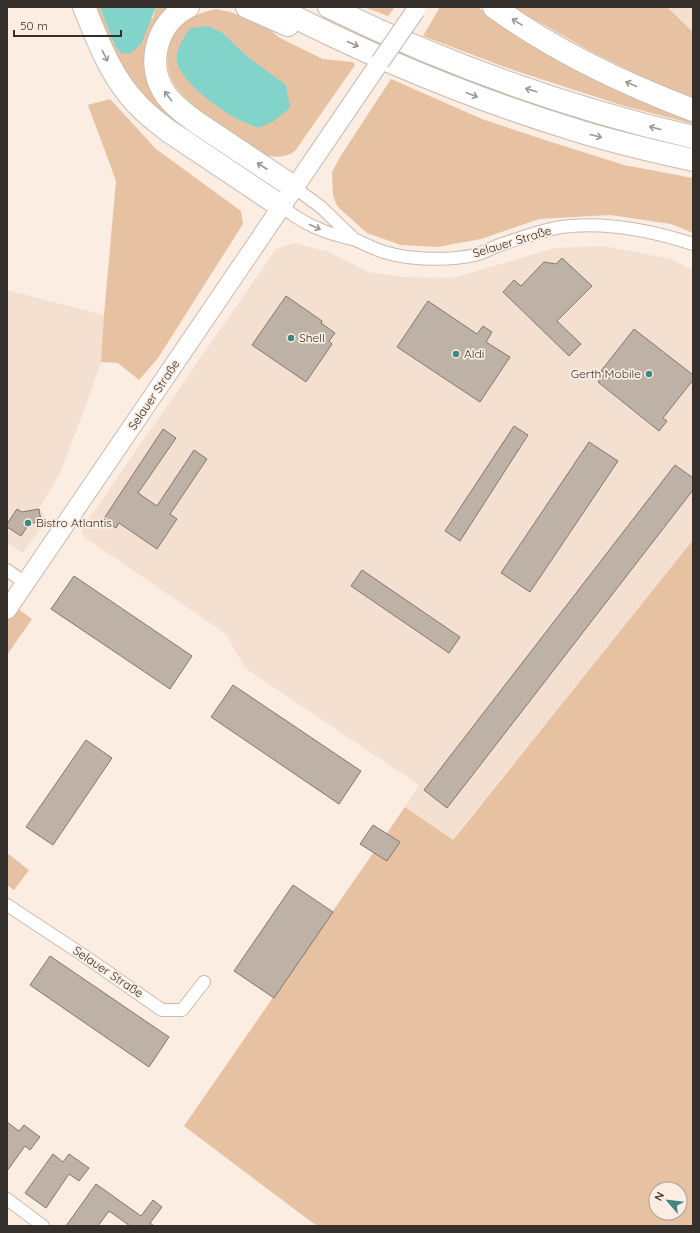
<svg xmlns="http://www.w3.org/2000/svg" width="700" height="1233" font-family="Quicksand,sans-serif">
<style>
.built{fill:#f4e0d1}
.green{fill:#e6c2a3;fill-rule:evenodd}
.water{fill:#82d3c9}
.building{fill:#beb1a6;stroke:#83766d}
.lines{fill:none;stroke-linecap:round;stroke-linejoin:round}
.street-casing{stroke:#c8bbb0;stroke-width:14}
.secondary-casing{stroke:#c8bbb0;stroke-width:20}
.highway-casing{stroke:#c8bbb0;stroke-width:24}
.street{stroke:#fff;stroke-width:12}
.secondary{stroke:#fff;stroke-width:18}
.highway{stroke:#fff;stroke-width:22}
.secondary-bridge-casing{stroke:#c8bbb0;stroke-width:20;stroke-linecap:butt}
.secondary-bridge{stroke:#fff;stroke-width:18}
.oneway{stroke:#9a9896}
.poi-dot{fill:#40877f;stroke:#fbede2;stroke-width:1.5}
.labels{text-anchor:middle;stroke-width:3.5;stroke-linejoin:round;paint-order:stroke}
.street-label{font-size:12px;fill:#35302c;stroke:#fbede2}
.poi-label{font-size:12px;fill:#35302c;stroke:#fbede2;text-anchor:start}
</style>
<rect width="100%" height="100%" fill="#fbede2"/>
<path class="built" d="M667,7H693V32Z
M294,243L329,252L368,272L403,277L453,278L555,248L604,246L671,259L693,270V541L452,840L405,807L419,785L245,668L226,634L84,537L81,530L276,249Z
M7,290L104,315L101,362L82,416L59,475L39,508L47,519L23,553L7,543Z"/>
<path class="green" d="M96,7H100L115,46L153,18L156,7H170L149,40L183,125L178,124L158,110L132,83L112,48Z
M364,7H395L388,16Z
M440,7H477L522,37L682,117L693,121V124L621,105L510,69L423,36Z
M514,7H667L693,32V97L657,84L592,52L521,12Z
M216,9L230,12L264,25L280,38L323,59L353,62L355,65L295,151C286,158 274,158 263,154C250,149 237,137 225,129C209,117 191,106 178,90C162,71 164,41 183,24C192,15 204,12 216,9ZM223,33L249,58L259,128L239,120L214,104Z
M391,79L482,119L551,142L624,165L693,178V233L671,224L610,215L539,219L481,239L437,247L401,245L367,233L337,206L333,195L332,172L340,157Z
M110,99L156,149L241,211L243,224L158,358L139,380L118,363L101,362L104,315L116,181L88,105Z
M693,540V1226H317L184,1126L405,807L453,840ZM656,1189H680V1213H656Z
M7,601L32,619L7,655Z
M7,853L29,870L14,890L7,885Z"/>
<path class="water" d="M100,7H156L141,44L130,54L121,53L115,46Z
M208,26L223,33L249,58L286,85L290,108L274,121L259,128C253,126 246,123 239,120C220,110 182,83 177,62C174,52 185,36 190,28Z"/>
<path class="building" d="M562,258L592,286L557,321L581,344L569,356L503,292L514,280L521,286L544,262L556,264Z
M286,296L322,321L321,323L335,333L329,341L332,344L306,382L252,345Z
M428,301L477,334L483,326L492,332L486,342L510,357L480,402L397,347Z
M634,329L693,375V380L663,418L667,421L659,431L598,382L605,373L601,371Z
M514,426L528,435L460,541L445,531Z
M163,429L176,438L138,493L157,506L194,450L207,459L170,514L177,519L157,549L119,523L116,528L103,520Z
M589,442L618,461L530,592L501,573Z
M675,465L693,478V490L447,808L424,790Z
M17,509L22,512L39,509L41,521L29,524L21,536L7,527V524Z
M362,570L460,637L449,653L351,586Z
M74,576L192,656L170,689L51,609Z
M233,685L361,771L339,804L211,717Z
M86,740L112,758L53,845L26,827Z
M373,825L400,842L387,861L360,844Z
M293,885L333,912L274,998L234,971Z
M50,956L169,1037L149,1067L30,985Z
M7,1122L19,1131L24,1125L40,1137L30,1150L25,1146L7,1171Z
M53,1154L63,1162L69,1154L89,1168L79,1181L69,1174L46,1208L25,1193Z
M96,1184L141,1216L153,1200L162,1207L150,1223L154,1226H130L109,1211L98,1226H66Z"/>
<g class="lines">
<g class="street-casing">
<path id="street" d="M295,188L321,207L354,239
M282,207C295,217 308,225 324,231C334,235 345,237 356,240C365,244 374,249 384,252C410,260 448,261 475,255C482,253 490,249 497,246C518,239 539,231 561,227C606,221 650,230 693,244
M7,570L25,583
M7,905L80,953L162,1010H182L204,982
M7,1199L43,1226"/>
</g>
<g class="secondary-casing">
<path id="secondary" d="M7,610L380,62"/>
</g>
<g class="highway-casing">
<path id="highway" d="M84,7C98,41 111,77 137,104C146,114 157,122 167,130L282,207
M188,7C156,23 145,66 166,95C174,106 185,114 196,122L295,188
M247,7L288,25
M275,7C370,56 471,98 572,129C612,142 653,151 693,160
M329,7C445,64 568,108 693,137
M494,7C553,50 625,84 693,110"/>
</g>
<use href="#street" class="street"/>
<use href="#secondary" class="secondary"/>
<use href="#highway" class="highway"/>
<g class="secondary-bridge-casing">
<path id="secondary-bridge" d="M380,62L416,10"/>
</g>
<use href="#secondary-bridge" class="secondary-bridge"/>
</g>
<defs><path id="oneway-shaft" d="M-6 0H5M1.5-3L5.5 0L1.5 3" fill="none" stroke-width="1.6" stroke-linecap="round" stroke-linejoin="round"/></defs>
<g class="oneway">
<use href="#oneway-shaft" transform="translate(517 22) rotate(-148)"/>
<use href="#oneway-shaft" transform="translate(353 44) rotate(24)"/>
<use href="#oneway-shaft" transform="translate(105 56) rotate(63)"/>
<use href="#oneway-shaft" transform="translate(631 84) rotate(-156)"/>
<use href="#oneway-shaft" transform="translate(531 90) rotate(-163)"/>
<use href="#oneway-shaft" transform="translate(472 95) rotate(21)"/>
<use href="#oneway-shaft" transform="translate(168 96) rotate(-127)"/>
<use href="#oneway-shaft" transform="translate(655 128) rotate(-165)"/>
<use href="#oneway-shaft" transform="translate(596 136) rotate(15)"/>
<use href="#oneway-shaft" transform="translate(262 166) rotate(-147)"/>
<use href="#oneway-shaft" transform="translate(315 227) rotate(24)"/>
</g>
<g class="poi-dot">
<circle cx="291" cy="338" r="4"/>
<circle cx="456" cy="354" r="4"/>
<circle cx="649" cy="374" r="4"/>
<circle cx="28" cy="523" r="4"/>
</g>
<g class="labels">
<g class="street-label">
<text transform="translate(512 242) rotate(-17)" y="4">Selauer Straße</text>
<text transform="translate(154 395) rotate(-56)" y="4">Selauer Straße</text>
<text transform="translate(108 972) rotate(34)" y="4">Selauer Straße</text>
</g>
<g class="poi-label">
<text x="299" y="342">Shell</text>
<text x="464" y="358">Aldi</text>
<text x="641" y="378" text-anchor="end">Gerth Mobile</text>
<text x="36" y="527">Bistro Atlantis</text>
</g>
</g>
<rect width="700" height="1233" fill="none" stroke="#35302c" stroke-width="16"/>
<g transform="translate(668 1201) rotate(298)"><circle r="19" fill="#fbede2" stroke="#aca199"/>
<path d="M0-3L7 15L0 10L-7 15Z" fill="#40877f"/>
<text y="-6" font-size="11" font-weight="bold" text-anchor="middle" fill="#35302c">N</text>
</g>
<path d="M14 30v6h107v-6" fill="none" stroke="#35302c" stroke-width="2"/>
<text x="20" y="30" font-size="12" fill="#35302c" stroke="#fbede2" stroke-width="3" paint-order="stroke">50 m</text>
</svg>
